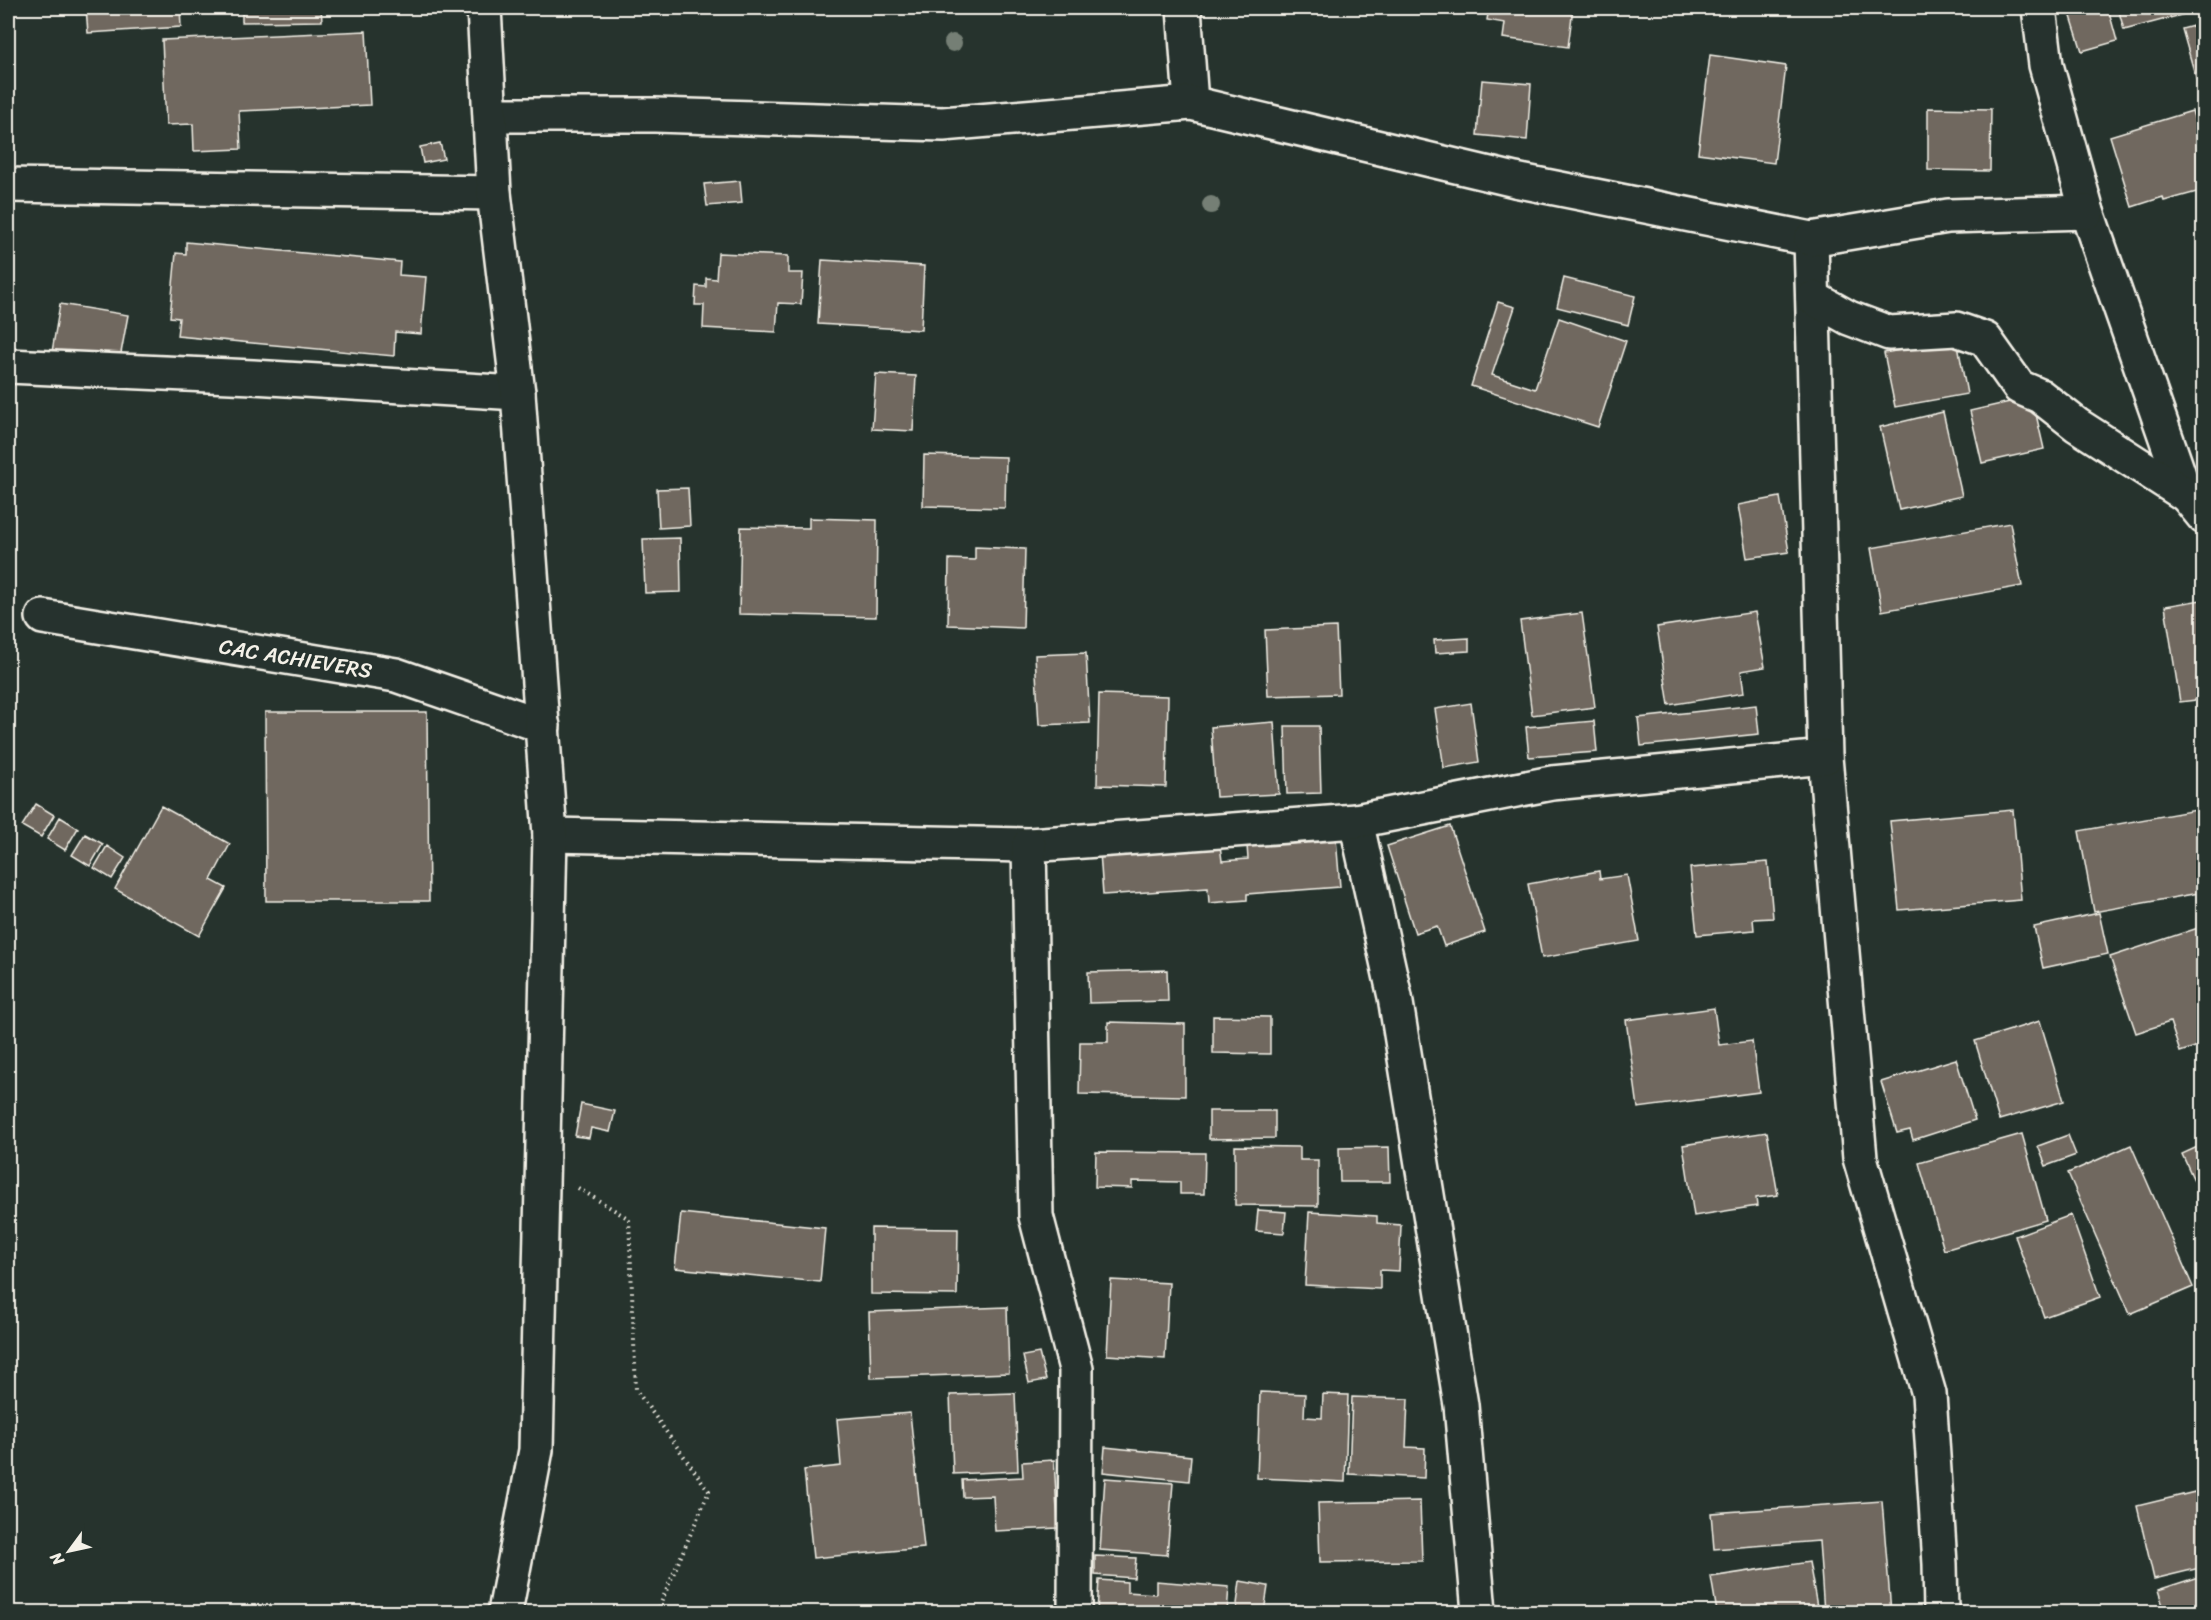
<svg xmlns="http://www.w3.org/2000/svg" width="2211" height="1620" font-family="Sriracha,sans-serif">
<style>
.building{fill:#70685f;stroke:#f4f1e8;stroke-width:1.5}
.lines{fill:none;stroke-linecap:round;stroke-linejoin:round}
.minor-casing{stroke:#f4f1e8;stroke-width:38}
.tertiary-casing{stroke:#f4f1e8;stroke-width:38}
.path{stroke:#f4f1e8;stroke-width:4;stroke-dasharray:1.5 4.5;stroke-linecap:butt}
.minor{stroke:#26332d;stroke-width:33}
.tertiary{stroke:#26332d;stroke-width:33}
.tree{fill:#747f74}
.labels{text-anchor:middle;stroke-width:6;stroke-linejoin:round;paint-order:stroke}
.street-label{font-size:21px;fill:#f4f1e8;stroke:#26332d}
</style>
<rect width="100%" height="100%" fill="#26332d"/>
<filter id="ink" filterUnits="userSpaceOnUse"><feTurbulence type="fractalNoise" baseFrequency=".0167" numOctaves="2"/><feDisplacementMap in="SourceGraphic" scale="12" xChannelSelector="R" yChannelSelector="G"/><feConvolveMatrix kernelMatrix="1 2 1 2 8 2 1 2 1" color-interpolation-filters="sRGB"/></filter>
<g filter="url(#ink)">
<path class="building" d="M86,8H180L181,27L88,33Z
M242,8H321L322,21L242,22Z
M1489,8H1573L1568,47L1503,38L1505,23L1487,20Z
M2077,8H2108L2117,41L2082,51L2069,10Z
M2118,8H2204V9L2124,30Z
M2204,23V83L2198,85L2182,29Z
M366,31L370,105L239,111L241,149L194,151L193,124L166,125L162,40Z
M1710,55L1786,66L1774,163L1698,153Z
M1482,80L1531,84L1527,140L1477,135Z
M2204,100V129L2196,102Z
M1928,108L1991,109L1990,171L1928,170Z
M2192,111L2204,149V190L2164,201L2163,197L2132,207L2110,136Z
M440,143L444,159L423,163L420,147Z
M740,181L742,203L707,206L704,184Z
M186,242L400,262L399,275L426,277L421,334L395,332L394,356L177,336L179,318L170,317L176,253L186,254Z
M718,253L788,256V273H803L801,304L778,303L776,332L703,328L704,305H695L696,286L706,287V278L716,279Z
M822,260L924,266L921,330L818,324Z
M1564,278L1635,296L1628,325L1557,307Z
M1498,302L1515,307L1492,375L1535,389L1559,318L1626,341L1598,427L1471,386Z
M60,304L128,315L119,364L52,352Z
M1957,340L1967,394L1895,407L1884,353Z
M876,374L916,376L913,431L872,429Z
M2032,397L2044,449L1982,463L1970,411Z
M1943,412L1962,496L1899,510L1880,427Z
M924,455L1006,457L1005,508L923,506Z
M688,488L690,526L659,528L657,489Z
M1780,497L1789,552L1747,558L1738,505Z
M809,518L877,520L876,617L739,614L741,527L809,528Z
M2010,523L2022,586L1882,611L1871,548Z
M680,538L681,592L645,593L643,539Z
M975,547L1025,549L1023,628L948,625L949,559L975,560Z
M2201,600L2204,615V699L2180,702L2165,606Z
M1755,612L1765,667L1741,671L1744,693L1669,705L1657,627Z
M1582,613L1595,707L1532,715L1520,621Z
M1336,627L1339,694L1268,696L1265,630Z
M1469,638V651L1435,653L1434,640Z
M1086,653L1090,723L1039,725L1035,655Z
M1099,694L1168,696L1166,787L1097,785Z
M1471,703L1479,762L1444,768L1435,709Z
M1756,705L1759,734L1641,746L1638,718Z
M265,712H427L429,901H266Z
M1594,721L1597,752L1529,757L1526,727Z
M1274,722L1279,794L1216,797L1211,727Z
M1285,726H1319L1321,793L1287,794Z
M36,804L54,815L41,837L22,826Z
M161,806L230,844L211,880L226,888L199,936L115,889Z
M2013,810L2021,900L1899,910L1890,821Z
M2196,810L2204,850V892L2094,912L2079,831Z
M60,817L78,828L65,850L47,839Z
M1450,826L1485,932L1444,946L1437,926L1415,933L1387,846Z
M85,834L103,844L90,866L72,855Z
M1336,838L1340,887L1247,894V900L1209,903L1208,888L1103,895L1100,852L1220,845L1222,861L1248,859L1247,845Z
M107,846L125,858L112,879L94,868Z
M1768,862L1773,918L1753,919L1754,930L1697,935L1690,868Z
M1599,871L1600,879L1627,875L1639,941L1542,958L1528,884Z
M2099,913L2108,954L2043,968L2034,927Z
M2204,926V1044L2180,1052L2170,1022L2136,1033L2110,957Z
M1167,970L1168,1001L1089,1003L1088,972Z
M1714,1008L1719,1045L1752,1041L1759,1092L1638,1108L1626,1020Z
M1213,1016L1270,1017V1054L1213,1053Z
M2040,1021L2064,1101L1999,1120L1975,1041Z
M1108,1022L1185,1024V1096L1079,1094L1080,1042H1108Z
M1956,1059L1975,1120L1913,1140L1910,1130L1897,1133L1881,1082Z
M581,1104L615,1111L610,1132L591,1128L589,1138L575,1136Z
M1209,1111H1275V1138L1209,1139Z
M1767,1132L1778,1195L1756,1198L1757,1206L1694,1216L1683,1145Z
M2022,1134L2046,1220L1944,1250L1919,1163Z
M2068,1135L2076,1155L2046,1166L2038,1146Z
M2204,1144V1186L2198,1189L2182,1154Z
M2131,1145L2193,1287L2130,1314L2068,1173Z
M1235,1146L1300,1147V1160H1318V1206L1235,1205Z
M1389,1147L1390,1182H1340L1339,1148Z
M1096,1152L1205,1153L1204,1194H1180V1182L1132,1181V1188L1095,1187Z
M1258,1210L1286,1212L1284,1233L1256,1231Z
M1309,1212L1377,1216V1223L1401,1225L1399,1271L1380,1270V1289L1305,1285Z
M681,1213L825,1228L820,1282L675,1268Z
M2071,1215L2100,1297L2044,1317L2015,1236Z
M871,1228L958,1229L957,1295L871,1294Z
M1111,1280L1169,1283L1165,1359L1107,1355Z
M1007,1307L1009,1373L871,1378L869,1312Z
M1039,1353L1046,1380L1029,1383L1023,1356Z
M1260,1392L1305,1394L1304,1417L1322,1418L1323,1394L1348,1395L1345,1482L1257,1478Z
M1015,1393L1018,1471L953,1474L950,1395Z
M1352,1397L1408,1399L1406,1447L1425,1448L1424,1478L1349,1474Z
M910,1413L924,1548L813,1558L804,1470L841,1466L837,1419Z
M1105,1447L1191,1456L1189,1481L1103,1472Z
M1054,1460L1058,1528L995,1531L993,1496L963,1497L962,1480L1023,1477L1022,1462Z
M1105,1478L1173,1483L1167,1555L1100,1550Z
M2195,1492L2204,1525V1567L2154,1579L2137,1506Z
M1420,1501L1422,1561L1320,1562L1318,1503Z
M1882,1501L1891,1612H1824L1819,1541L1714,1549L1711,1513Z
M1095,1556L1136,1558L1134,1578L1095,1575Z
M1809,1562L1818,1612H1717L1711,1577Z
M2204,1575V1612H2165L2158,1590Z
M1099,1580L1127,1582V1592L1156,1594V1581L1229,1587L1227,1612H1097Z
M1240,1581L1268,1586L1264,1612H1236Z"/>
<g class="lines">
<g class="minor-casing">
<g id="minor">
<path d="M1184,8L1191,103"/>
<path d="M2039,8L2046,65L2087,212L2186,495L2204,517"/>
<path d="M491,115H655L943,124L1191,103L1515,180L1811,239L1825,757L1860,1158L1929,1394L1940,1564L1941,1612"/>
<path d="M8,185L494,193"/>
<path d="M1811,239L1948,216L2087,212"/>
<path d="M1813,298L1849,318L1889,333L1956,329L1985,339L2019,387L2040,396L2077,425L2186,495"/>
<path d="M8,366L253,377L518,393"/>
<path id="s1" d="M43,617L396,675L543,726"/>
<path d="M1356,821L1395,997L1461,1405L1479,1612"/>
<path d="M550,835L1029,845L1356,821L1552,783L1825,757"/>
<path d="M1029,845L1036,1216L1076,1369L1075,1612"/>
</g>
</g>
<g class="tertiary-casing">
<path id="tertiary" d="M484,8L494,193L518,393L550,835L536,1450L505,1612"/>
</g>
<path class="path" d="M578,1188L629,1219L636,1390L709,1491L657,1612"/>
<use href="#minor" class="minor"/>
<use href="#tertiary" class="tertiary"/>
</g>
<g class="tree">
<circle cx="953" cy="43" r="9"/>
<circle cx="1211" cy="205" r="9"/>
</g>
</g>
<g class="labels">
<g class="street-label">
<text dy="7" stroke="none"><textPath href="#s1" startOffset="256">CAC ACHIEVERS</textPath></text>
</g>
</g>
<rect width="2211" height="1620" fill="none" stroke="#26332d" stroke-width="30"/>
<rect x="15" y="15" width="2181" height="1590" fill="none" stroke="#f4f1e8" stroke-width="2" filter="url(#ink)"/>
<g transform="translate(69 1551) rotate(237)" stroke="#26332d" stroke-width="4.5" paint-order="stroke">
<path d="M0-4.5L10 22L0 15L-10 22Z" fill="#f4f1e8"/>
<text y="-9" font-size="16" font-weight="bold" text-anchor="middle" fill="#f4f1e8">N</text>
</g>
</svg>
